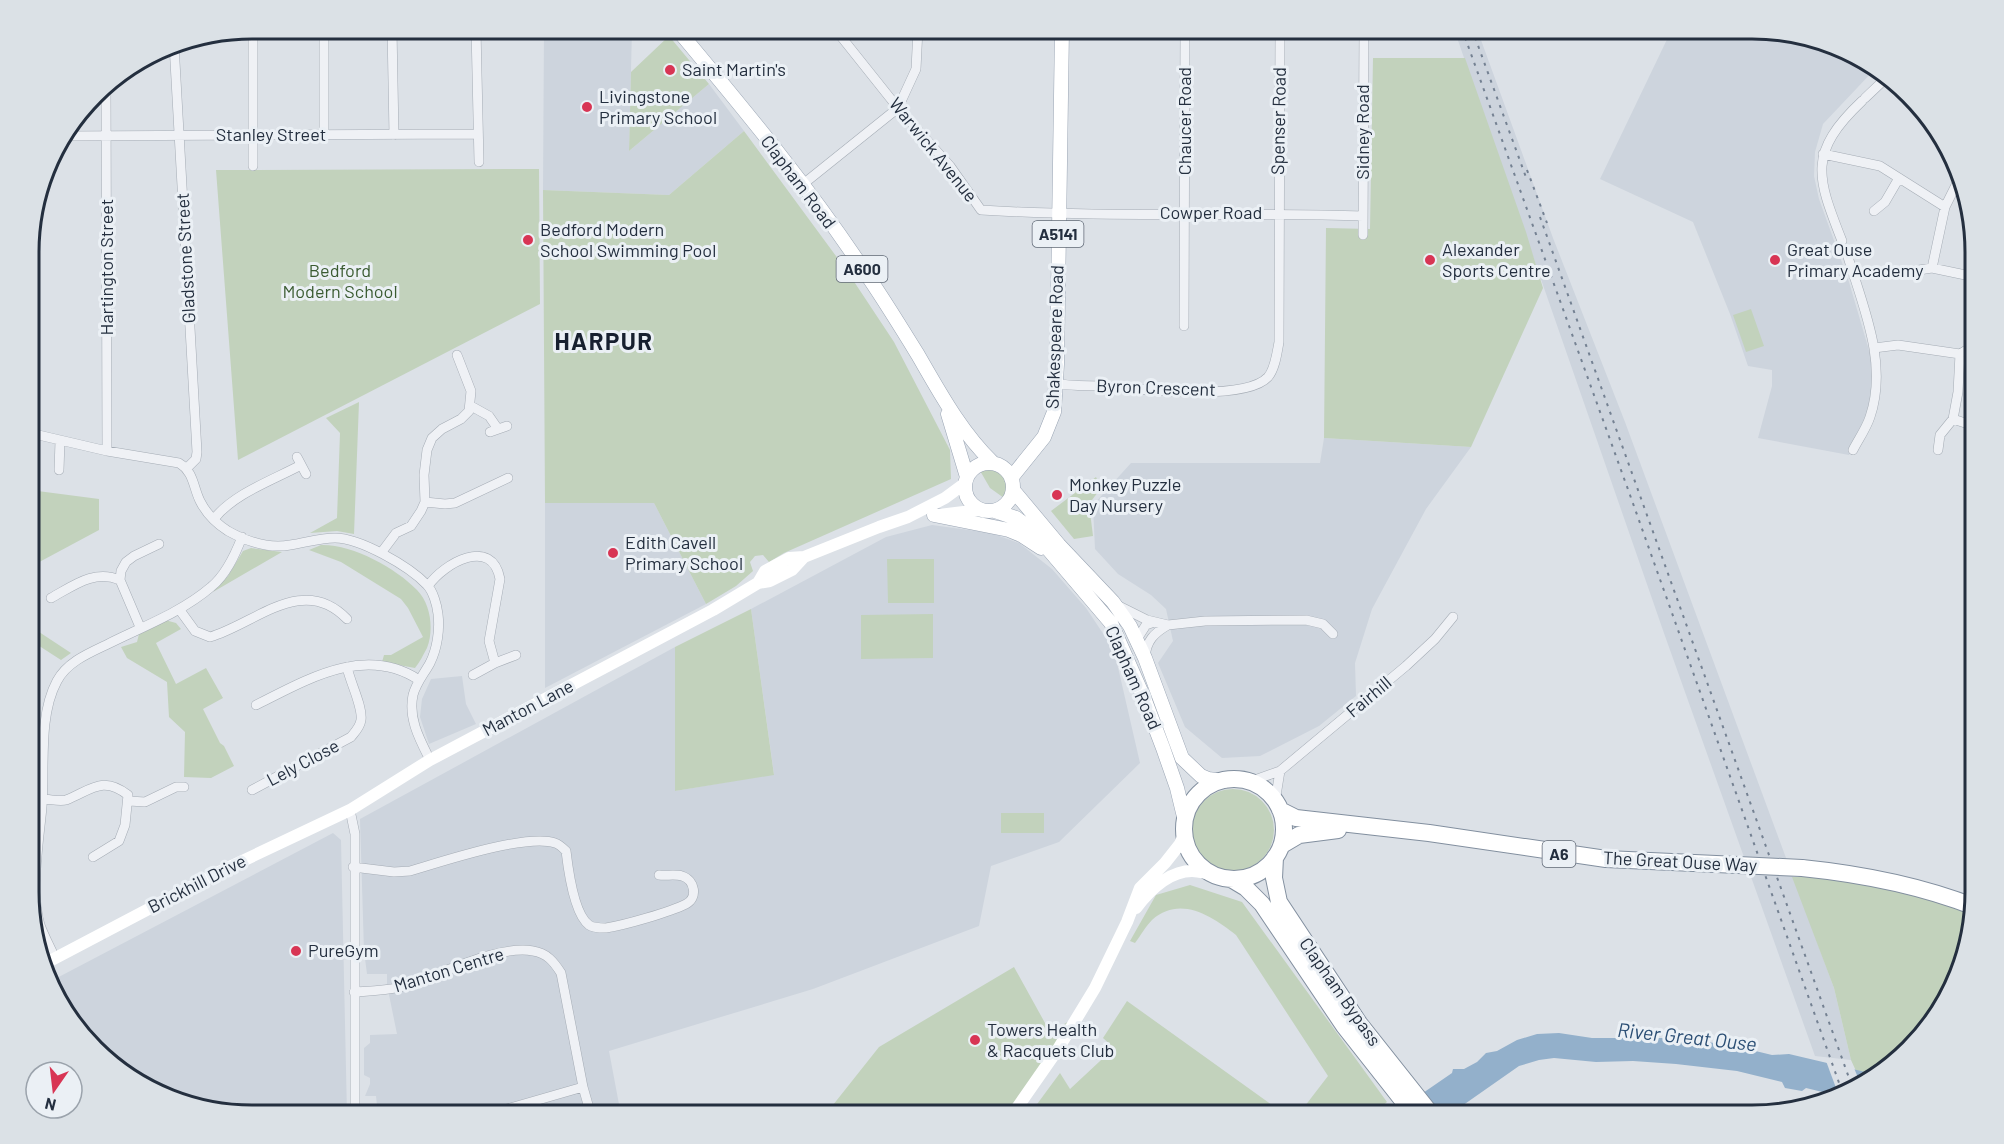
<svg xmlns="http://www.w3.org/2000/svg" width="2004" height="1144" font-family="Barlow,sans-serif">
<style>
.built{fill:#cdd4dd}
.green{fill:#c2d2bc}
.water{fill:#93b0cb}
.pier{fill:#dce1e7}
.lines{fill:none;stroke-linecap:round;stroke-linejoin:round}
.street-casing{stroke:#a5acb5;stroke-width:10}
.primary-casing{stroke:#9aa5b4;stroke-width:15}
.highway-casing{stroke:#828f9f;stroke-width:18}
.street{stroke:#eff1f5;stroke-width:9}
.secondary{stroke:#fff;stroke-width:12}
.primary{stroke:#fff;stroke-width:14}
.highway{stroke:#fff;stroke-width:16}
.rail{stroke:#748192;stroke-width:2;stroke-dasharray:3 6;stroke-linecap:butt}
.highway-bridge-casing{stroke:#828f9f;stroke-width:18;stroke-linecap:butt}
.highway-bridge{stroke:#fff;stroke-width:16}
.poi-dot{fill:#d83554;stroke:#ebf0f5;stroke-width:2}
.labels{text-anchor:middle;stroke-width:6;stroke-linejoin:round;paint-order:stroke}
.shield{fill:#ebf0f5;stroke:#606976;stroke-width:1.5}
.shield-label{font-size:16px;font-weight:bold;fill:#242f3f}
.poi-label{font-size:18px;fill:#242f3f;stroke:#ebf0f5;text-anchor:start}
.street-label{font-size:18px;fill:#242f3f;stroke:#ebf0f5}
.park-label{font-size:18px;fill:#3a5b31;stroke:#ebf0f5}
.water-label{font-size:20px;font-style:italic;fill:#2c4f75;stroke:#ebf0f5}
.district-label{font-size:24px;font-weight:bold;letter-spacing:1.5px;fill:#17202f;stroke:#ebf0f5}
.rim{fill:none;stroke:#242f3f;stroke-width:3}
</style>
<rect width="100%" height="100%" fill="#dce1e7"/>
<path class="built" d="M544,29H632L629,151L709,84L744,131L669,195L543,190Z
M1454,29H1477L1553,238L1625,422L1834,988L1851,1060L1815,1056L1665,636Z
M1672,29H1752L1810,36L1863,58L1875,69L1823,124L1815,152L1814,176L1819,199L1849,282L1873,364V391L1867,417L1849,455L1758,438L1772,386V370L1748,366L1730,314L1693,222L1600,179Z
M1324,438L1471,447L1426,509L1372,609L1355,663L1356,696L1319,726L1260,756L1222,758L1185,727L1158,663L1173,641L1166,609L1151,595L1118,574L1095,549L1093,505L1131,463H1320Z
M545,503H654L706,604L545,688Z
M932,525L991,533L1019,543L1052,569L1086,608L1114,650L1140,763L1059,842L991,866L979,926L813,989L609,1051L621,1115H378L376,1096H365L370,1084V1078L364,1075V1048L370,1043V1035L397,1034L387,985V974H367L364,951L360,819L675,647V791L774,774L751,609L886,537Z
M462,676L466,704L476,724L429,744L420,717L422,699L431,679Z
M333,833L341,840L347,1115H252L195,1108L141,1086L66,1016L53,980Z"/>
<path class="green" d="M669,36L709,84L629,151L631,72Z
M1373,58H1465L1526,232L1543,288L1471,447L1324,438L1326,228L1370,229Z
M744,131L847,271L894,342L950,450L951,479L784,553L769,562L763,555L755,556L750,562L753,571L736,586L706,604L654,503H545L543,190L669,195Z
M539,169L540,304L238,460L216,170Z
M1751,309L1764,346L1746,352L1733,315Z
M359,402L354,534L337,531L310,533L337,518L340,433L326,418Z
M989,467C1004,470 1012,484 1004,498L990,488L979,469Z
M1096,477L1101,488L1089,504L1093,536L1074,539L1051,511Z
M30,490L99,499V530L30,567Z
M321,545C352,544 396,568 417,590C431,604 434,630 427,648C423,655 420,662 415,668L382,662L384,655H391L423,637L408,608L401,599L341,562L309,550Z
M251,548L282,552L213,592L228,576L243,551Z
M887,559H934V603H888Z
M751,609L774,775L675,791V647Z
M933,614V658L861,659V615Z
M165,620L176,623L181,629L156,643L176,684L206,668L223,698L203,709L220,743L224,746L234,766L211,778L184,777L185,732L169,717L167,682L127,658L121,647L137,642L139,634Z
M30,626L71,653L61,660L30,640Z
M1192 830a41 41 0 1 1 82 0a41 41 0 1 1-82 0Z
M1001,813H1044V833H1001Z
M1804,874L1882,886L1973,913L1946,1003L1878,1075L1856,1071L1851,1060L1834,988L1792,877H1804Z
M1190,885L1242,902L1387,1102L1372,1115H1298L1328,1076L1236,935C1212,916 1180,895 1152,920C1146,926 1141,935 1135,943L1130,941L1156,895Z
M1014,967L1050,1032L1073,1019L1008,1115H827L829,1110L879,1047Z
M1127,1001L1286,1115H1029L1060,1073L1070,1089L1114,1048L1103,1038Z"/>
<path class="water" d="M1559,1033L1592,1038H1683L1739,1047L1772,1055L1789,1054L1878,1075L1839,1096L1806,1088L1802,1091L1785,1088L1782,1082L1737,1071L1676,1064L1633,1061L1596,1062L1554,1058L1539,1060L1519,1066L1449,1115H1391L1452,1073L1453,1069H1464L1477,1062L1486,1053L1497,1051L1517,1040L1537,1034Z"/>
<path class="pier" d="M1826,1061L1854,1068L1861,1085L1839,1096Z"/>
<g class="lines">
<g class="street-casing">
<path id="street" d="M324,29V135
M392,29L394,135
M476,29L479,162
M835,29L898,108L950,166L981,210C1108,218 1236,212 1363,216
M174,44L197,452L196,459L187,468
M106,83L107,451
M1865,98L1885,79
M65,136L477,134
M1823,154L1880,166L1945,207L1932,268
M253,166V29
M802,185L898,108L916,69L918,29
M1945,207L1958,181
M1874,211L1885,202L1899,178
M1363,235L1364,29
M1842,241C1817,177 1807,153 1862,101
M1848,257C1864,309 1888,364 1870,417C1866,429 1858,440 1853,450
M1899,273L1932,268L1975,277
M1184,326L1185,29
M1874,348L1898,345L1960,354L1968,349L1975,337
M1960,354L1958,392L1953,419L1968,424H1975
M1055,383C1072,387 1088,385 1106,386C1139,389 1245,402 1268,377C1275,369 1277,353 1279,342L1280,29
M471,406L489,416L498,429
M490,432L507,426
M30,433L107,451L179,463C194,472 193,487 200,501C206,513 217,524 228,531C246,541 269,549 290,545C305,543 319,538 335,538C360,538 409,566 427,585C433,591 437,605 438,614C440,630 437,649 430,663C424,674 416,683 413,695C408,719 420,740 430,760
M1938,450L1940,435L1953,419
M297,457L306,474
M59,470L60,441
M425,502L445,504L455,503L508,478
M214,519C233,494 273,480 301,465
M381,553L396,533L411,526L421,511L425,502L424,475L427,450L432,438L442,429L461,419L469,411L471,391L457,355
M428,586C444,563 492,536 500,579L489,641L495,663
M51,598C73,586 94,569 120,580
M1117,605L1147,620L1168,625L1205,621L1306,620L1323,624L1333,634
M179,609L195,631L210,637C255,624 303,573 347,619
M140,627L120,580L121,571L126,562L134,556L159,544
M1137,639L1146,625L1154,622
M1145,658C1146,641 1154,633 1168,625
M473,675L495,663L516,655
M256,705C306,680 365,644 419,680
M1249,782L1280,771L1406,666L1435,639L1453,617
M252,790L351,737C355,732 360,727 361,720C363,707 350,682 347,667
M42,799C50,799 60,802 66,800C91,790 103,775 128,795L125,825L119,841L93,857
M129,801L145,802L176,787H184
M1275,802L1280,771
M350,810L355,834V1115
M353,867L394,872L410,871C441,862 527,833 555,843C559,844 563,848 566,851C568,868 574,914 589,925C593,928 601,928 606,928C625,925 670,912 686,904C698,898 695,880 682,876C675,874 666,876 659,875
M55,958C50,947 44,936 40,925C30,893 39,840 42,807C45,768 38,716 57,681C67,662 89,653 108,644C142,627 182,612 211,587C226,575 235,555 242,537
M354,992C369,991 385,991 400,987C436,977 498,944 533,951C547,953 554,962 561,973L583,1087
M486,1115L583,1087L591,1115"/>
</g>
<g class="primary-casing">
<path id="primary" d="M677,29C744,109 812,191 869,278C886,303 902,329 918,355C940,393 961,432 993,463
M948,414L967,477
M965 487a24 24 0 1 1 48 0a24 24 0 1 1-48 0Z
M1011,478L1044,437L1054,412L1057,364L1062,29
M1013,490L1059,545L1113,602L1130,626L1145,658L1182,758L1201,776L1208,779L1224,781
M995,511L1016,518L1031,529L1111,623L1144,698L1163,748L1177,788L1185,821
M934,515L1009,530L1021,535L1041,548"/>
</g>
<g class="highway-casing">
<path id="highway" d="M1184 829a50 50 0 1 1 100 0a50 50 0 1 1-100 0Z
M1280,810L1296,818L1429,833L1606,859L1738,865
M1282,845L1299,835L1338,830
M1275,857L1274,878L1279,902L1359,1023L1432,1115
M1802,868C1861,874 1919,885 1975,907
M1231,879L1246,888L1262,904L1344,1026L1414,1115"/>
</g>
<use href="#street" class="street"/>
<path class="secondary" d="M939,515L980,510
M758,583L765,571L789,558L804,557L879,527L908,517L945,498L964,484
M1136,908C1149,891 1169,871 1192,871C1198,871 1205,873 1211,874
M46,963L217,873L350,810L430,760L713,610L758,583L770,581L792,570L804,557
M1012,1115L1058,1049L1095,988L1127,922L1140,888L1165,863L1180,844L1184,835"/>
<use href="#primary" class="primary"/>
<use href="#highway" class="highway"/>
<path class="rail" d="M1462,29L1630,495L1843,1094
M1472,29L1527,180
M1527,170L1547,223
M1540,217L1853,1089"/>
<g class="highway-bridge-casing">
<path id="highway-bridge" d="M1738,865L1802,868"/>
</g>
<use href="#highway-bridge" class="highway-bridge"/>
</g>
<g class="poi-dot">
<circle cx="670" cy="70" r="6"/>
<circle cx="587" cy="107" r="6"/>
<circle cx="528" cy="240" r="6"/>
<circle cx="1430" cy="260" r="6"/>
<circle cx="1775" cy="260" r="6"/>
<circle cx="1057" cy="495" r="6"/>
<circle cx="613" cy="553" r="6"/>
<circle cx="296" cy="951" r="6"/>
<circle cx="975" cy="1040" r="6"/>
</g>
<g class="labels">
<g class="shield">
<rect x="1032.5" y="221" width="51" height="26" rx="4.5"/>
<rect x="836.5" y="256" width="51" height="26" rx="4.5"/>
<rect x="1542.5" y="841" width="33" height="26" rx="4.5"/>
</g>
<g class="shield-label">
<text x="1058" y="240">A5141</text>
<text x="862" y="275">A600</text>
<text x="1559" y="860">A6</text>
</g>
<g class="poi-label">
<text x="682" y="76">Saint Martin's</text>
<text x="599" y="103">Livingstone<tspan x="599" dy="21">Primary School</tspan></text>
<text x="540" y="236">Bedford Modern<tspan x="540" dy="21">School Swimming Pool</tspan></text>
<text x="1442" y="256">Alexander<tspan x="1442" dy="21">Sports Centre</tspan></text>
<text x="1787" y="256">Great Ouse<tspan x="1787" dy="21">Primary Academy</tspan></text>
<text x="1069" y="491">Monkey Puzzle<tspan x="1069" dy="21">Day Nursery</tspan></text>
<text x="625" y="549">Edith Cavell<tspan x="625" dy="21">Primary School</tspan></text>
<text x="308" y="957">PureGym</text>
<text x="987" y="1036">Towers Health<tspan x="987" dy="21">&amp; Racquets Club</tspan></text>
</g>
<g class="street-label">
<text transform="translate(1185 121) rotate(-90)" y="6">Chaucer Road</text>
<text transform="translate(1279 121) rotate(-89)" y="6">Spenser Road</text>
<text transform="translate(1363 132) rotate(-90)" y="6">Sidney Road</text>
<text x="271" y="141">Stanley Street</text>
<text transform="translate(933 150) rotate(51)" y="6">Warwick Avenue</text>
<text transform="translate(798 182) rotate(53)" y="6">Clapham Road</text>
<text x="1211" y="219">Cowper Road</text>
<text transform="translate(186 258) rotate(-93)" y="6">Gladstone Street</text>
<text transform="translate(107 267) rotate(-90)" y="6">Hartington Street</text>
<text transform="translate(1055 337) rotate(-88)" y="6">Shakespeare Road</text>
<text transform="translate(1156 388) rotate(2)" y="6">Byron Crescent</text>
<text transform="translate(1133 678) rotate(66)" y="6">Clapham Road</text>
<text transform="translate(1369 697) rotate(-40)" y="6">Fairhill</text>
<text transform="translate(528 708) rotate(-28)" y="6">Manton Lane</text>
<text transform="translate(303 763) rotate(-28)" y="6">Lely Close</text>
<text transform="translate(1680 862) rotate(3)" y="6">The Great Ouse Way</text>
<text transform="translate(197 884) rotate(-27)" y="6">Brickhill Drive</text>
<text transform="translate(449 970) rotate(-17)" y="6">Manton Centre</text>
<text transform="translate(1340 992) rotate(55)" y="6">Clapham Bypass</text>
</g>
<g class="park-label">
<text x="340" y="277">Bedford<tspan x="340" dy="21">Modern School</tspan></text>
</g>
<g class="water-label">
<text transform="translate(1687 1037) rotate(6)" y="7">River Great Ouse</text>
</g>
<g class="district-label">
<text x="604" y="350">HARPUR</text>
</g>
</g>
<path d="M0 0H2004V1144H0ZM252 39H1752A213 213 0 0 1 1965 252V892A213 213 0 0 1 1752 1105H252A213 213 0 0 1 39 892V252A213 213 0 0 1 252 39Z" fill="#dbe1e6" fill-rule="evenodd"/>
<path class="rim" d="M252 39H1752A213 213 0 0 1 1965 252V892A213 213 0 0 1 1752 1105H252A213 213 0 0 1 39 892V252A213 213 0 0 1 252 39Z"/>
<g transform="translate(54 1090) rotate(194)"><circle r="28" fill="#ebf0f5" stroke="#9ba3ac" stroke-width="1.5"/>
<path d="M0-4.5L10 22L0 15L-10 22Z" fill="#d83554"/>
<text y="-9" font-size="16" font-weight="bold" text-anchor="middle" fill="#242f3f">N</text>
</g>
</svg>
